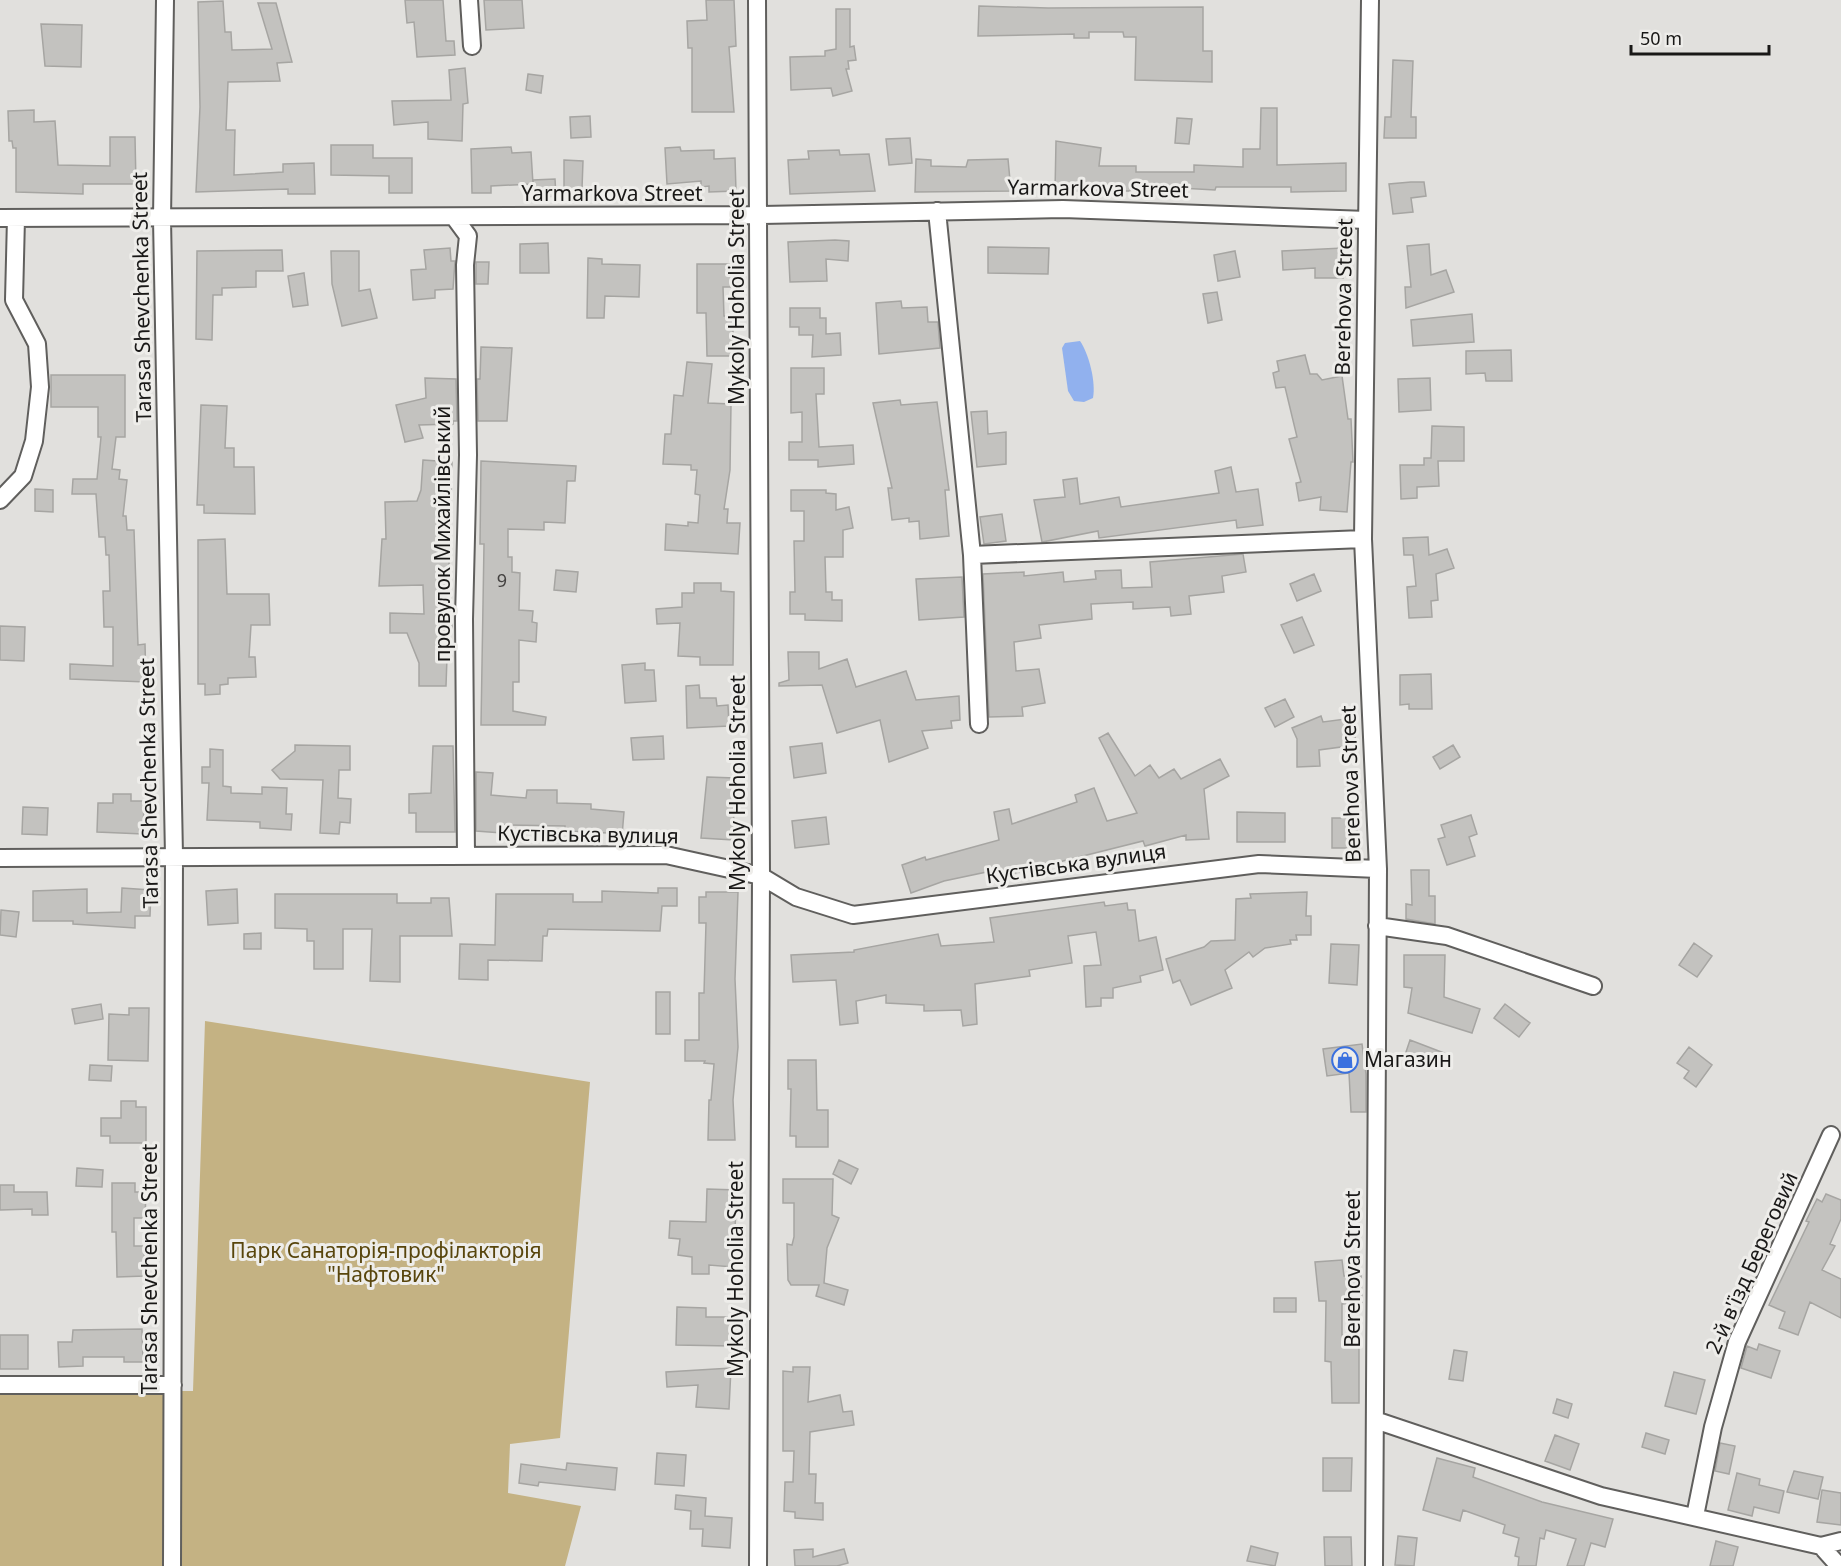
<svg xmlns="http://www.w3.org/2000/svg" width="1841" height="1566" font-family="'Noto Sans',sans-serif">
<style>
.green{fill:#c4b283}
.water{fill:#91b1ee}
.building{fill:#c3c2bf;stroke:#a6a5a2;stroke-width:1.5}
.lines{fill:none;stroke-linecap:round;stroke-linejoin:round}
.street-casing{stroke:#605f5d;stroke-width:20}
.street{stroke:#fff;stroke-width:16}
.labels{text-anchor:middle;stroke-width:6;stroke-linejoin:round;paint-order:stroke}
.number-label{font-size:18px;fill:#444241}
.street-label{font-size:21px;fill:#191817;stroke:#eeedea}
.poi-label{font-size:21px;fill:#191817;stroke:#eeedea;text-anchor:start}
.park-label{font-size:21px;fill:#58450c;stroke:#eeedea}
</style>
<rect width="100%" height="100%" fill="#e1e0dd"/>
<path class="green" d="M205,1021L590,1082L560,1438L510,1444L508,1493L581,1506L565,1566H0V1391H193Z"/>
<path class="water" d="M1080,341C1089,354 1096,382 1093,398L1084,402L1074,401L1068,391L1062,348L1065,343Z"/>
<path class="building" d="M405,0H443L446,41H454L455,55L417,57L414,22L407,23Z
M484,0H522L524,28L486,30Z
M706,0H734L736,46L729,47L734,112H692V48H688L687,21L707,20Z
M223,1L225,32H231L232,50L272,49L258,3H276L292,62L277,63L280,81L228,82L226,130H235L234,175L283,172V164L314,163L315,194H288V189L196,192L200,107L198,2Z
M979,6L1048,8L1203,7V51H1212V82L1135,80L1136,37H1124L1123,32H1089V38H1074V34L978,36Z
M836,9H850V47L854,46L856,60L848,61L849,69H846L852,91L833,96L831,88L791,90L790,57L825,56V51L836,49Z
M41,24L82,25L81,67L45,66Z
M1393,60L1413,61L1411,117H1416V138H1384L1385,117H1391Z
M465,68L468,103L463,104L462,141L428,139V122L394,125L392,101L451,100L449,70Z
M528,74L543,76L541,93L526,90Z
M1261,108H1277V165L1346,163V191L1291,192V187H1216L1215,190L1180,188L1137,191H1055L1056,141L1101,148L1099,166H1136V172H1194V165L1243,167V149H1260Z
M34,110V122L55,121L58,165L110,166V137H135L136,184H83V194L16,192V148H13L12,141H9L8,111Z
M590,116L591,137L571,138L570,117Z
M1177,118L1192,119L1189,144L1175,143Z
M910,138L912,163L889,165L886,139Z
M331,145H373V158H412V193H389V176L331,175Z
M511,147L512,153L531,152L533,184L491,186V193H472L471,149Z
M680,147L681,151L714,150V159L735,158L736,191L709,192V186L701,187V181L667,184L665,148Z
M839,150L840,155L869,154L875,191L790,194L788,160L809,159L808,151Z
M916,159L931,160V166L966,167L968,160L1008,159L1011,191L915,192Z
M564,160L583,161L582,189H564Z
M555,179L556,196L535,198L533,180Z
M1411,182H1424L1426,196L1411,198L1413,212L1393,214L1389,184Z
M835,240L849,241L848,261L826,259L827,281L790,282L788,242Z
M548,243L549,273H520V244Z
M1429,244L1431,275L1446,270L1454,292L1406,308L1405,287H1411L1407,246Z
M988,247L1049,248L1048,274L988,273Z
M450,248L451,261H455L453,289L435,290V298L413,300L411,270L426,269L424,250Z
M1343,248V278H1315V268L1283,270L1282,251Z
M282,250L283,271H256V287L222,288V295H213L212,340L196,339L197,251Z
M331,251H359V291L370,289L377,318L342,326L332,284Z
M1235,251L1240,277L1218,281L1214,255Z
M588,258L602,259V264L640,265L639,297L605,296L604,318H587Z
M476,262H489L488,284H476Z
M697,264H734V287H723L724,316H733V356H707L706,313H697Z
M304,273L308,305L293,307L288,276Z
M1217,292L1222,320L1208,323L1203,294Z
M901,301L902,308L927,307L928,322H938L940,348L879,354L876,303Z
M790,308H820V318H826V334L840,333L841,355L812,357L813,335H799V327H790Z
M1472,314L1474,342L1413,346L1411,320Z
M481,347L512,348L507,421H478L477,379H480Z
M1511,350L1512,381H1486L1485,373L1466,374V351Z
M1305,355L1310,374H1317L1322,380L1342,376L1348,419H1351L1353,462H1351L1347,512L1320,510L1321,497L1299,501L1296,483L1301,482L1289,439L1297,437L1285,387L1276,388L1273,373L1279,371L1277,361Z
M687,362L712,364L708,403L731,404L730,470L724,509H728L727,523H740L738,554L665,550L666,524L688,526V522L698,523L700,495L695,494L697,470H691V465L663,464L665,434H671L674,395L683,396Z
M791,368H824V394H816L819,447L853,445L854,464L818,467V460H789V442H802V412L791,413Z
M51,375H125V437H116L112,469L120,470L119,479L127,480L123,516H126L127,530H134L138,645L145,644L146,682L70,679V664L113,666V627H104L103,591H110L109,555H106L105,537H99L96,494H72L73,479H97L101,437H98V407H51Z
M425,378L456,379L457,421H453V424L419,425L423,438L405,442L396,405L426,398Z
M1430,378L1431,410L1399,412L1398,379Z
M900,400L901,405L937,402L949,490H945L949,536L920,539L919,521L909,522V518L892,520L888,488H892L873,403Z
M201,405L227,406L225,448H234V467H254L255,514L204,513V505H197Z
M987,411L988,434L1006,432V464L977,467L971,412Z
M1432,426L1464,427V461H1438L1439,486L1417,487V498L1401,499L1400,465H1424V458H1431Z
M423,460L452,462L448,599H451L452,629H448L446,686H419V663L407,633H390V613L424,614L423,585L379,586L382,539H386L385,502L417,501L421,490Z
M481,461L576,466L575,481H567L565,523L544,522V530L508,529V557H512V572L520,573L519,610L533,611L532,622L537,623L536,642L519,640V682H513V711L546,717L545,725H481L484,544H480Z
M1231,467L1236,492L1258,489L1263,525L1237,528L1236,520L1099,538L1098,531L1042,542L1034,500L1065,497L1063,480L1077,478L1080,504L1119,497L1121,507L1219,493L1215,471Z
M35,489L53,490V512L35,511Z
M791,490H826V493L836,494V510L849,507L853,528L843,530V557H825L826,592H832V600H842V621L805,620V614H790V592H795L794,541H804V511H791Z
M1002,514L1006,541L984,544L980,517Z
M1428,537L1429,555L1447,549L1454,568L1436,574L1438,600L1431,601L1432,617L1409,618L1407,587L1416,586L1413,555H1404L1403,538Z
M225,539L227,594H269L270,625H251L249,657H255L256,677L228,678V684L220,685V694L205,695V684H198V540Z
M1243,554L1246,572L1222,576L1224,592L1189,596L1191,614L1171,616L1170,607L1133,609V602L1091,604L1092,619L1039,625L1041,638L1014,642L1016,671L1039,669L1045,703L1022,707L1023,716L989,717L983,574L1024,572V576L1063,572L1064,582L1096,579L1095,571L1121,570L1122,588L1152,587L1150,562Z
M556,570L578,572L576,592L554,590Z
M1314,574L1321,591L1297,601L1290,584Z
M962,577L964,617L919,620L916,579Z
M694,583H721V591L734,592L733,665H700V657L678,656L680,623L657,624L656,609L682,607V593H694Z
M1302,617L1314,645L1294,653L1281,625Z
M0,626L25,627L24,661L0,660Z
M788,652H819V669L847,659L856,687L906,671L916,700L959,696L960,720L951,721L952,728L922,731L928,748L889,762L880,720L837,733L822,685L779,686V683L789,680Z
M645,663V670H654L656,701L625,703L622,665Z
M1431,674L1432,709H1409V704L1400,705V675Z
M699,685L700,698H716L717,706L728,705L729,726L687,728L686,686Z
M1285,699L1294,717L1275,727L1265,708Z
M1321,716L1323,722L1353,718L1356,745L1319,750L1320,766L1297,767V739L1292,728Z
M1108,733L1135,776L1150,765L1159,778L1174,769L1181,779L1220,759L1229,776L1204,789L1209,839L1186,840V835L1145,846L1143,841L1003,876L1001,869L944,881L911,893L902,865L925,857L926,860L999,840L994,812L1009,809L1012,824L1077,802L1075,795L1094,788L1107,821L1137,813L1099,738Z
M663,736L664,759L633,760L631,738Z
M822,743L826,773L794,778L790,747Z
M295,745L350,746V770H339L338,798L351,799L350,823L340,822L339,834L320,833L323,780L280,779L272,770L295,751Z
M1453,745L1460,757L1440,769L1433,757Z
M433,746H453L455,832H416V813H409V794L431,793Z
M210,749L223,750V786L231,787V793L262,794V787L287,788L286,814H292L291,830L260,828V822L207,820L209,783H202V767H210Z
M476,772L493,773L491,795L526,798L527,790H557V803L591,804V809L624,812L622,836L608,833L565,831V826L503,825L502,833L476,831Z
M707,777L735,778L733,840L701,838Z
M113,794H131V801H144L143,834L97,832L98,803H113Z
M23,807L48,808L47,835L22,834Z
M1237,812L1285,813V842H1237Z
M1471,815L1477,834L1469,837L1475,856L1447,865L1438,839L1445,837L1441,825Z
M826,817L829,844L795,848L792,821Z
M1332,818H1357V848H1332Z
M1411,870H1429V896H1435V924L1406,919V904L1412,905Z
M122,888L151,890L150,916H135V928L73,924V921H33V891L87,889V913L121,912Z
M658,888H677V906H662L660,931L548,929L547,936H543L542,961L488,960V980L459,979L460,944L495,945L496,894H573V902H602V891L658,893Z
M237,889L238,923L208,925L206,891Z
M706,892H738L735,979L738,1047L733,1100L735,1140H708L709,1100H711L714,1064L704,1063L705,1061H685V1040H699V993H704L706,923H699V897H706Z
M1307,892L1306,916H1311V935H1296L1297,940H1290L1291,944L1265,948L1253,957L1249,952L1225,970L1232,988L1191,1005L1180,980L1173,983L1166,959L1204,947L1211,941L1235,940L1236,899L1251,898L1250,894Z
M275,894H397V903H431V898H449L452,936H400V982L370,981L372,929H343V969H314V941H307V929L275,928Z
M1104,902L1105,906L1127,903L1128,910H1135L1139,941L1156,937L1163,970L1140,976L1141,982L1113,988V998H1101V1006L1086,1007L1084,966L1101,965L1096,932L1068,936L1072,963L1029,970L1030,976L975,984L977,1024L963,1026L961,1010L924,1011V1005L886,1003V995L856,1001L858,1023L840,1025L836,980L793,982L791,955L854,952V950L938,934L941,946L994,942L990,918Z
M1,910L19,912L16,937L0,935Z
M261,933V949H244V934Z
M1694,943L1712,956L1697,977L1679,965Z
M1331,944L1359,945L1357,985L1329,983Z
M1404,955H1445L1444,997L1480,1009L1472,1033L1408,1013L1412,988L1404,987Z
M656,992H670V1034H656Z
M101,1004L103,1019L75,1024L72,1009Z
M1505,1004L1530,1023L1519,1037L1494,1018Z
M129,1008H149L148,1061L108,1060L109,1014L129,1015Z
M1410,1040L1444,1053L1438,1068L1405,1055Z
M1362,1044L1366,1074V1112H1351L1349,1073L1327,1076L1323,1049Z
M1689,1047L1712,1065L1696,1087L1684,1078L1689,1071L1677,1063Z
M788,1060H816L817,1110H828V1147H796V1136H790L791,1089H788Z
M90,1065L112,1066L111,1081L89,1080Z
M121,1101H136V1107H146V1143H110V1136H101V1118H121Z
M839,1160L858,1169L851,1184L833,1174Z
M77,1168L103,1170L102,1187L76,1186Z
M783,1179H833L832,1215L839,1218L827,1248L824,1283L848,1290L844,1305L816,1296L819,1285H791L788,1280L787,1244L792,1245L794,1237V1203H783Z
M112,1183H135V1192H146L145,1218H134V1246H144L145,1276L117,1277L116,1232H112Z
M0,1185H14V1192H47L48,1215H32V1209L0,1210Z
M707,1189L737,1190L733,1267L709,1265V1274H692V1257L678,1255L680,1239L669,1238L670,1221L706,1222Z
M1826,1194L1841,1200V1219L1830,1244L1835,1246L1822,1270L1841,1279V1318L1810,1302L1798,1335L1779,1328L1785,1312L1769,1305L1809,1222L1806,1221L1817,1199L1822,1202Z
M1342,1260L1344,1276H1361L1362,1302L1342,1304V1335H1359V1403H1332L1331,1362L1325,1361L1326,1301H1319L1315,1262Z
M1274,1298H1296V1312H1274Z
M677,1307L706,1308V1317H731V1346L676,1345Z
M142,1329L143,1362H124V1357H83V1366L59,1367L58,1342H72L73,1330Z
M0,1335H28V1369H0Z
M1759,1344L1780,1351L1771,1378L1741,1368L1747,1346L1757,1350Z
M1454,1350L1467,1352L1463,1381L1449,1379Z
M793,1367H810L808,1402L840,1395L843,1412L852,1411L854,1425L810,1432L809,1474H816L815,1503H823V1520L795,1518V1512L784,1511L785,1482H793L794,1451H783V1371L793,1372Z
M731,1368L729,1409L696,1407L698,1385L667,1387L666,1372Z
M1674,1372L1705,1380L1696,1414L1665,1406Z
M1557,1399L1572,1404L1568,1418L1553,1413Z
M1646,1433L1669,1440L1665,1454L1642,1447Z
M1555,1435L1579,1444L1570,1470L1545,1461Z
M1720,1443L1735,1446L1729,1474L1715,1471Z
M657,1453L686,1455L684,1486L655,1484Z
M1323,1458H1352L1351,1491H1323Z
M1437,1458L1475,1468L1473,1477L1542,1502L1613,1519L1605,1547L1591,1543L1584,1566H1567L1576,1539L1546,1530L1544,1539L1540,1538L1536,1566H1518L1519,1557L1515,1556L1519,1538L1503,1533L1505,1525L1463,1510L1460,1521L1423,1510Z
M567,1463L617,1468L615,1490L539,1482L538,1486L519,1483L521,1464L566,1470Z
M1794,1471L1823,1477L1818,1499L1787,1492Z
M1737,1473L1760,1479L1759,1485L1784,1491L1779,1513L1754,1507L1752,1516L1728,1510Z
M1822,1490L1841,1493V1525L1817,1522Z
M676,1495L706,1498L705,1516L732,1518L730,1548L702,1546L703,1529H690L691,1511L675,1509Z
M1398,1536L1417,1538L1414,1566L1395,1565Z
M1324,1537H1351L1352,1566H1325Z
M1716,1541L1738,1547L1733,1566H1710Z
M1251,1546L1278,1553L1275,1566L1247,1561Z
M813,1549V1557L844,1549L848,1563L837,1566H795L794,1550Z"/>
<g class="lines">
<g class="street-casing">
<path id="street" d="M165,0L162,219L174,856L172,1566
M469,0L472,46
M757,0L761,876L758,1566
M1370,0L1363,539L1378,869L1374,1566
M937,211L972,555L1363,539
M454,217L468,236L465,265L468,455L464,619L466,856
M0,218L759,215L1063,209L1367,220
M0,500L23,476L34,441L40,387L37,344L14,300L16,218
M972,555L979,724
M0,858L666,855L761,876L796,897L853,915L1259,864L1378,869
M1377,926L1447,936L1593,986
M0,1385H173
M1375,1420L1601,1496L1821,1546L1839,1566
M1695,1516L1713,1427L1737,1342L1831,1135
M1821,1546L1841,1541"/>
</g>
<use href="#street" class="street"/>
</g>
<defs>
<g id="shop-ring" transform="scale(1.35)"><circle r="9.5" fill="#eeedea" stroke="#3a70df" stroke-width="1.5"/><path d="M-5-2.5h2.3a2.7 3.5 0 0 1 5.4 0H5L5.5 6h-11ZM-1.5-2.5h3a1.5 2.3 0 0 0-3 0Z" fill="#3a70df"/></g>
</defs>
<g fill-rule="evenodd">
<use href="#shop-ring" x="1345" y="1060"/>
</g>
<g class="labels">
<g class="number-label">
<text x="502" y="587">9</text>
</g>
<g class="street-label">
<text transform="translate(1098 189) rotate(1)" y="7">Yarmarkova Street</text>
<text x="612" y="201">Yarmarkova Street</text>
<text transform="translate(142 297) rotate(-91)" y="7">Tarasa Shevchenka Street</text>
<text transform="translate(737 297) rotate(-90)" y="7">Mykoly Hoholia Street</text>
<text transform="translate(1344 297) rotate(-89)" y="7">Berehova Street</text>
<text transform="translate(443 534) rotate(-90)" y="7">провулок Михайлівський</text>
<text transform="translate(149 783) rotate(-91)" y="7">Tarasa Shevchenka Street</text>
<text transform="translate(738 783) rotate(-90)" y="7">Mykoly Hoholia Street</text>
<text transform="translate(1351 784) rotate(-92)" y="7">Berehova Street</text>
<text transform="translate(588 835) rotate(1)" y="7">Кустівська вулиця</text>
<text transform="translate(1076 864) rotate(-8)" y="7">Кустівська вулиця</text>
<text transform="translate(1752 1263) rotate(-66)" y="7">2-й в'їзд Береговий</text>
<text transform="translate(150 1269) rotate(-90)" y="7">Tarasa Shevchenka Street</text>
<text transform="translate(736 1269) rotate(-90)" y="7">Mykoly Hoholia Street</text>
<text transform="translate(1353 1269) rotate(-90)" y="7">Berehova Street</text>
</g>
<g class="poi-label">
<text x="1364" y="1067">Магазин</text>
</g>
<g class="park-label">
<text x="386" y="1258">Парк Санаторія-профілакторія<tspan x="386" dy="24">"Нафтовик"</tspan></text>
</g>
</g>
<path d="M1631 45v9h138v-9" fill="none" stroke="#191817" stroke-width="3"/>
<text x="1640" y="45" font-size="18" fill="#191817" stroke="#eeedea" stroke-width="4.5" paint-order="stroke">50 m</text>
</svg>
